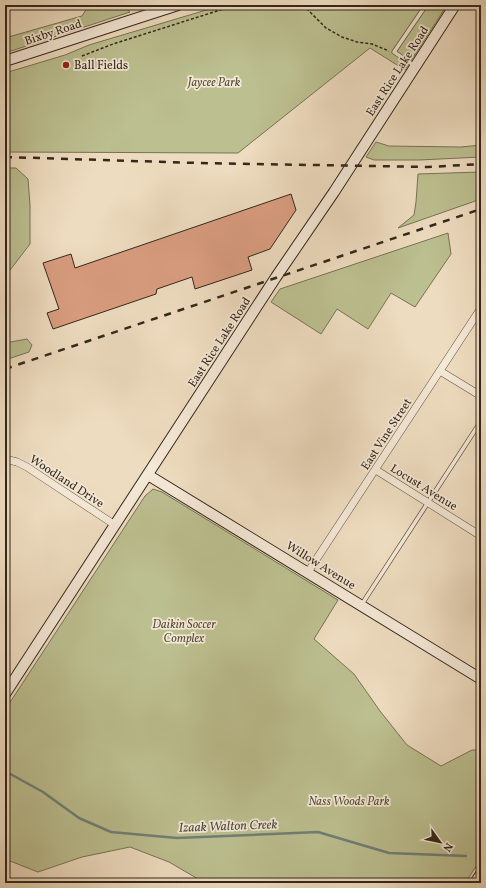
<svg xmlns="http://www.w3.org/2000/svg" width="486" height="888" font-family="Vollkorn,serif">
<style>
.green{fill:#bcbf90;stroke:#787356}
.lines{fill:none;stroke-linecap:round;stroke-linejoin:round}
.stream{stroke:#708077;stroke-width:2.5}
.building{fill:#d99d80;stroke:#33271b}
.lane-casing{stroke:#625444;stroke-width:5}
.street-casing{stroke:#625444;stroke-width:8}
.secondary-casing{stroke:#33271b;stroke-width:12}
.path{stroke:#33271b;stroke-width:1.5;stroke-dasharray:3 2;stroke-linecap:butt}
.lane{stroke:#f4e8d6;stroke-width:3.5}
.street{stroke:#f4e8d6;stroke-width:7}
.secondary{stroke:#f4e8d6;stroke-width:10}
.rail{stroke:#33271b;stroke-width:2.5;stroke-dasharray:7 7;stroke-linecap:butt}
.poi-dot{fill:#8f2418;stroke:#f4e8d6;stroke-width:1.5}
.labels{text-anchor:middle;stroke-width:3.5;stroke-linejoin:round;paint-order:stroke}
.street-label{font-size:12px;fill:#33271b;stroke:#f4e8d6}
.poi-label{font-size:12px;fill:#33271b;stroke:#f4e8d6;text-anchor:start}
.park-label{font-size:12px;font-style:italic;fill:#554d38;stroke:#f4e8d6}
.water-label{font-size:13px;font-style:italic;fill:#4c4c41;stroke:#f4e8d6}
</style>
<rect width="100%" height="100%" fill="#eedcc0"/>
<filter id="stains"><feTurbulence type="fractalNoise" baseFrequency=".005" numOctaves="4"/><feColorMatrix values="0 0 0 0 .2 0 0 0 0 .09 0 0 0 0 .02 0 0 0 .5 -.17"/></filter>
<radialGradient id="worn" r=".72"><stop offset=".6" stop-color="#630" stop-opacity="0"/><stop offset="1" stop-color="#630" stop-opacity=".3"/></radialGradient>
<path class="green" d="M89,5H127L125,8L130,12L5,53V38L82,16Z
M223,5H447L405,70L370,48L238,153L5,152V73L65,55L89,45Z
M376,142L389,146L461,147L481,145V157L419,160H374L366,157Z
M5,168H16L28,179L30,205V244L7,274L6,280L7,328L5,330Z
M481,172V199L398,228L414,215L416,202L418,174Z
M448,233L451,254L415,307L391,293L368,329L337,309L321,334L271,302L280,289Z
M27,339L32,345L29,352L5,360V343Z
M153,489L162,492L338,600L314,639L354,674L380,711L407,745L441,766L472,750H481V859L465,883H205L169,862L130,847L82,857L38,872L5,859V710L145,496Z"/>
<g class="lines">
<path class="stream" d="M5,771L43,792L79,818L111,832L177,838L318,832L389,853L466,856"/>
</g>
<path class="building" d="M291,194L296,210L270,249L248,257L252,270L195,289L192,277L157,289L156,294L53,329L47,313L59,309L43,263L71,254L75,268Z"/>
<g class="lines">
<g class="lane-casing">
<path id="lane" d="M415,66L394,52L426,5
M362,604L481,421"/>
</g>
<g class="street-casing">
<path id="street" d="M8,6V5
M440,371L481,396
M5,459L17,462L27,467L115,525
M376,470L481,536
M308,572L481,308"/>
</g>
<g class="secondary-casing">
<path id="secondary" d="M5,61L178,5
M148,475L481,679
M5,694L276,277L334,192L455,5
M475,883L481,874"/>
</g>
<path class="path" d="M303,5L326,28L342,37L357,42L372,44L389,51
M82,56L113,44L236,5"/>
<use href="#lane" class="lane"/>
<use href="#street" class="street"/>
<use href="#secondary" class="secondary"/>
<path class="rail" d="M5,157L198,163L428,167L481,164
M5,369L481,209"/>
</g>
<circle class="poi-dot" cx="66" cy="65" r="4"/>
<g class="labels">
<g class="street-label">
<text transform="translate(53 32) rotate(-18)" y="4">Bixby Road</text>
<text transform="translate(397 71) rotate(-57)" y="4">East Rice Lake Road</text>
<text transform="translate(219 342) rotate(-57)" y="4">East Rice Lake Road</text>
<text transform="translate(386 434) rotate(-57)" y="4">East Vine Street</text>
<text transform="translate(67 481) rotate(33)" y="4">Woodland Drive</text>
<text transform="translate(424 487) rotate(32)" y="4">Locust Avenue</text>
<text transform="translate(321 565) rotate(32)" y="4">Willow Avenue</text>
</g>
<g class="poi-label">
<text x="74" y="69">Ball Fields</text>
</g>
<g class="park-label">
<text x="214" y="86">Jaycee Park</text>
<text x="184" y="628">Daikin Soccer<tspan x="184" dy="14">Complex</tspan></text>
<text x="349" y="805">Nass Woods Park</text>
</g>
<g class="water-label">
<text transform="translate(228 825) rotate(-2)" y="5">Izaak Walton Creek</text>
</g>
</g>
<rect width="486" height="888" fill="none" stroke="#eedcc0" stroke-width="20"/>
<rect x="6" y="6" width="474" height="876" fill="none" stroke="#33271b" stroke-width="2"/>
<rect x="10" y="10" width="466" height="868" fill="none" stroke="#33271b"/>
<g transform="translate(440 842) rotate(123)" stroke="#f4e8d6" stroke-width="3" paint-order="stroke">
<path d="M0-3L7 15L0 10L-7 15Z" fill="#33271b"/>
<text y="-6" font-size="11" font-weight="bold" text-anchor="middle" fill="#33271b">N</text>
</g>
<rect width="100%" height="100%" filter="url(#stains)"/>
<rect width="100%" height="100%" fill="url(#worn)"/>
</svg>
